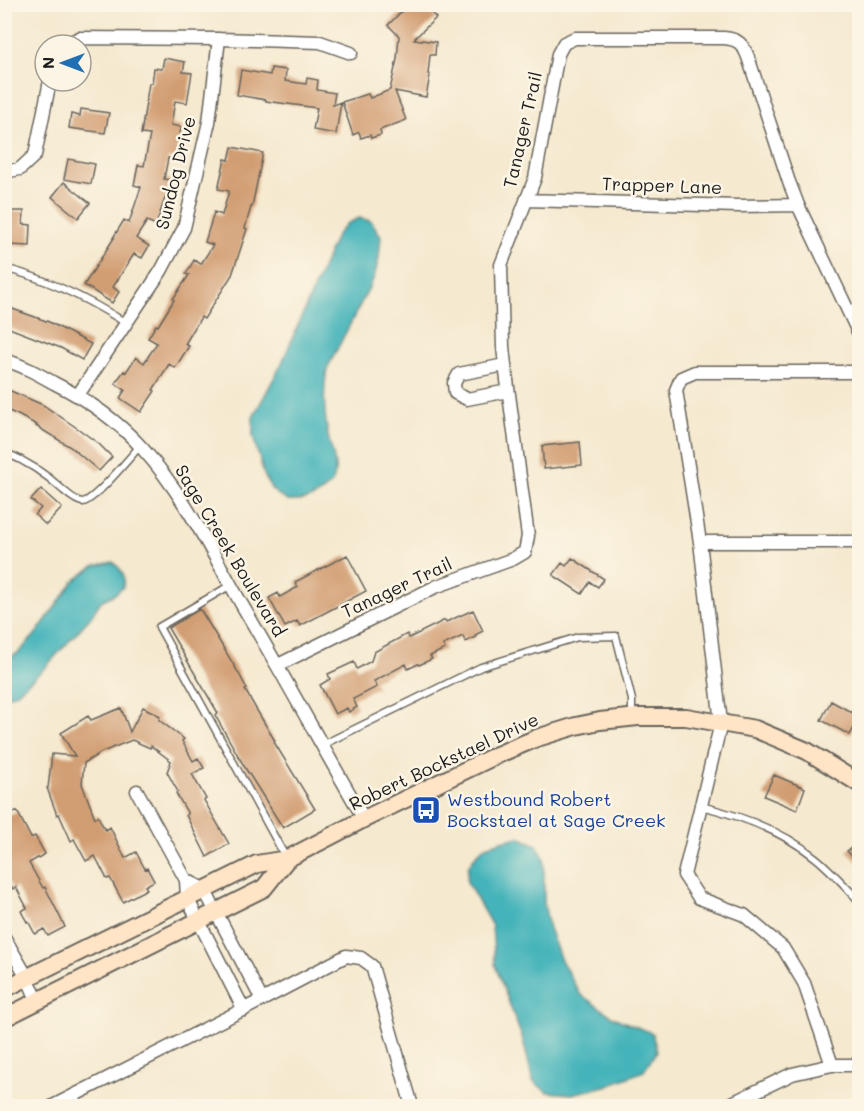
<svg xmlns="http://www.w3.org/2000/svg" width="864" height="1111" font-family="Mali,sans-serif">
<style>
.water{fill:#44b4ba;stroke:#30686b;stroke-width:1.5}
.building{fill:#d19d72}
.lines{fill:none;stroke-linecap:round;stroke-linejoin:round}
.lane-casing{stroke:#68645b;stroke-width:9}
.street-casing{stroke:#68645b;stroke-width:15}
.secondary-casing{stroke:#68645b;stroke-width:20}
.lane{stroke:#fff;stroke-width:6}
.street{stroke:#fff;stroke-width:12}
.secondary{stroke:#ffe4c6;stroke-width:16}
.labels{text-anchor:middle;stroke-width:5;stroke-linejoin:round;paint-order:stroke}
.street-label{font-size:18px;fill:#1c1c1c;stroke:#fcf5e5}
.transit-label{font-size:18px;fill:#164399;stroke:#fcf5e5;text-anchor:start}
</style>
<rect width="100%" height="100%" fill="#fcf5e5"/>
<filter id="ink" filterUnits="userSpaceOnUse"><feTurbulence type="fractalNoise" baseFrequency=".0167" numOctaves="2"/><feDisplacementMap in="SourceGraphic" scale="12" xChannelSelector="R" yChannelSelector="G"/><feConvolveMatrix kernelMatrix="1 2 1 2 8 2 1 2 1" color-interpolation-filters="sRGB"/></filter>
<filter id="wash" filterUnits="userSpaceOnUse"><feTurbulence type="fractalNoise" baseFrequency=".008" numOctaves="4" result="noise"/><feDisplacementMap in="SourceGraphic" scale="24" xChannelSelector="R" yChannelSelector="G"/><feGaussianBlur stdDeviation="1.35" result="paint"/><feColorMatrix in="noise" values="0 0 0 0 0 0 0 0 0 0 0 0 0 0 0 0 0 1.4 0 .05"/><feComposite in="paint" operator="in"/></filter>
<g filter="url(#wash)">
<rect width="100%" height="100%" fill="#f5e9cf"/>
<path class="water" d="M359,218L371,221L381,236L379,258L374,278L327,369C323,389 324,410 327,430C329,446 340,466 333,481C333,482 327,488 326,488C315,499 303,502 287,501L272,490L264,475L253,436V417L281,365L336,236L346,224Z
M113,562C122,570 126,575 123,587L115,594L101,601L90,618L44,669L16,693L5,697V660L18,653L35,635L73,582L94,566Z
M519,837L537,845L544,858V903L549,928L560,958L580,994L615,1018L652,1033L657,1051L644,1071L606,1086L572,1094L547,1092L533,1081L523,1040L495,965L492,926L467,882L468,866L477,854L486,846L509,839Z"/>
<g id="blocks">
<path class="building" d="M409,4H423L436,18L414,39L436,42L435,55H430L428,74L430,75L426,97L395,91L406,120L380,130L381,135L371,138L370,135L361,138L359,132L353,135L342,102L368,94L370,98L390,90L397,59L399,36L388,25Z
M164,58L185,62L183,72L192,73L187,103L175,101L171,125L181,127L176,160L168,158L164,179L171,180L169,193L167,192L156,225L147,221L136,238L149,246L142,258L134,254L113,287L119,292L112,303L84,285L114,238H113L124,220L129,223L141,187L134,185L138,165L144,166L150,135L141,134L149,83H152L154,68L162,69Z
M271,68L286,70L285,81L306,84L307,78L318,80L317,90L335,93L333,105L341,102L336,134L313,130L317,108L266,101V100L237,95L241,70L270,75Z
M81,109L109,113L105,133L69,128L71,114L80,116Z
M232,147L263,153L252,207H251L245,228L247,229L232,275L204,319L201,317L185,344L189,346L175,368L169,364L153,390L155,391L141,412L120,398L125,390L115,383L124,371L126,372L136,357L144,363L157,343L148,338L156,325L158,326L174,300L173,299L189,275L186,274L194,260L201,264L213,245L205,242L214,212L222,215L229,191L218,189L225,159L229,160Z
M68,159L95,164L91,184L64,179Z
M64,182L90,203L78,218L52,197Z
M11,211H24L23,224L31,225L30,246L9,245Z
M4,306L49,322L91,344L82,360L61,348L4,326Z
M4,388L43,405L80,430L99,444L112,457L99,471L72,448L36,426L37,425L16,414L4,409Z
M580,442L582,465L544,469L542,446Z
M41,489L62,508L46,525L35,515L41,508L31,500Z
M347,555L366,591L300,626L297,621L285,627L269,598L278,593L280,597L298,587L295,582Z
M572,558L604,579L598,587L590,582L582,594L553,575L562,563L566,566Z
M200,609L238,672L247,689L245,690L275,741L274,742L315,809L283,828L244,766L215,715L218,713L168,628Z
M473,610L483,631L475,635L476,637L465,642L463,636L443,645L445,649L430,656L432,659L419,665L418,664L408,669L406,664L374,681L377,687L353,699L357,707L349,712L347,708L335,714L320,685L330,679L328,674L354,662L357,669L371,661L374,652L407,634L409,638L445,620L446,622Z
M831,701L860,717L850,735L821,720Z
M143,707L160,716L159,720L184,739L182,741L193,761L198,758L204,768L192,774L206,799L204,800L229,844L207,857L186,815L188,814L176,793L178,792L167,772L171,761L151,746L150,748L132,740L102,752L84,763L82,784L95,818L98,816L105,830L110,827L125,858L136,852L145,869L147,868L154,881L145,886L147,889L123,902L110,878L107,879L95,856L86,861L74,839L71,841L59,814L57,815L47,788H48L52,754L75,756L61,733L88,716L91,720L121,708L130,732Z
M774,775L805,788L797,810L764,796Z
M17,811L31,838L35,836L45,854L29,863L43,888L45,887L65,927L48,936L44,929L35,934L28,921L27,922L21,911L27,908L16,887L13,889L7,879L9,878L4,868V818Z
M860,841V865L847,851Z"/>
</g>
</g>
<g filter="url(#ink)">
<use href="#blocks" fill-opacity="0" stroke="#68645b" stroke-width="1.5"/>
<g class="lines">
<g class="lane-casing">
<path id="lane" d="M4,268C48,279 88,299 126,323
M4,452C26,461 46,474 63,490C68,494 76,502 83,502C95,500 130,457 140,446
M231,585L159,627L285,856
M322,745L481,667L578,637L616,636L632,700V717
M701,806C742,816 783,831 816,858C832,871 846,887 860,902"/>
</g>
<g class="street-casing">
<path id="street" d="M65,45L79,38L219,39L320,42L351,53
M4,172L20,169L35,155L50,81
M526,200L738,206L798,205
M4,360C22,365 38,374 54,383C86,399 118,421 142,448C184,494 211,551 242,605C284,676 323,748 364,819
M505,365L459,374L454,383L455,393L467,399L508,391
M78,395L161,271L184,228L209,122L219,39
M700,542H860
M278,665L435,587L513,559L525,552L528,536L505,365L503,347L501,265L535,178L558,54L564,43L575,38H724C738,39 743,44 748,57L789,182L798,205L860,336
M137,791L186,880L187,898L244,1010
M186,880L204,889L262,1000
M4,937L27,977L38,1002
M832,1065L804,983L783,948L744,915L699,898L684,875L721,723L700,542L676,390L681,378L695,372H856L860,367
M53,1106L262,1000L346,956L361,958L372,966L412,1106
M726,1106L792,1074L832,1065H860"/>
</g>
<g class="secondary-casing">
<path id="secondary" d="M4,989L257,864L287,859L364,819L499,754L537,738L576,726L600,721L638,717H686L755,729L807,751L860,784
M4,1018L264,888L287,859"/>
</g>
<use href="#lane" class="lane"/>
<use href="#street" class="street"/>
<use href="#secondary" class="secondary"/>
</g>
</g>
<defs>
<g id="bus-square" transform="scale(1.5)"><rect x="-9" y="-9" width="18" height="18" rx="4" fill="#1a4fb4" stroke="#fcf5e5"/><path d="M-5-6H5V4H4V6H2V4H-2V6H-4V4H-5ZM-3.5-4V0h7V-4ZM-3.5 1.2v1.5H-2V1.2ZM2 1.2v1.5H3.5V1.2Z" fill="#fff"/></g>
</defs>
<g fill-rule="evenodd">
<use href="#bus-square" x="426" y="810"/>
</g>
<g class="labels">
<g class="street-label">
<text transform="translate(523 130) rotate(-77)" y="6">Tanager Trail</text>
<text transform="translate(176 173) rotate(-76)" y="6">Sundog Drive</text>
<text transform="translate(662 186) rotate(2)" y="6">Trapper Lane</text>
<text transform="translate(230 551) rotate(59)" y="6">Sage Creek Boulevard</text>
<text transform="translate(397 588) rotate(-25)" y="6">Tanager Trail</text>
<text transform="translate(444 762) rotate(-25)" y="6">Robert Bockstael Drive</text>
</g>
<g class="transit-label">
<text x="447" y="806">Westbound Robert<tspan x="447" dy="21">Bockstael at Sage Creek</tspan></text>
</g>
</g>
<rect width="864" height="1111" fill="none" stroke="#fcf5e5" stroke-width="24"/>
<g transform="translate(63 63) rotate(270)"><circle r="28" fill="#fcf5e5" stroke="#a29e95" stroke-width="1.5"/>
<path d="M0-4.5L10 22L0 15L-10 22Z" fill="#1f6fb2"/>
<text y="-9" font-size="16" font-weight="bold" text-anchor="middle" fill="#1c1c1c">N</text>
</g>
</svg>
